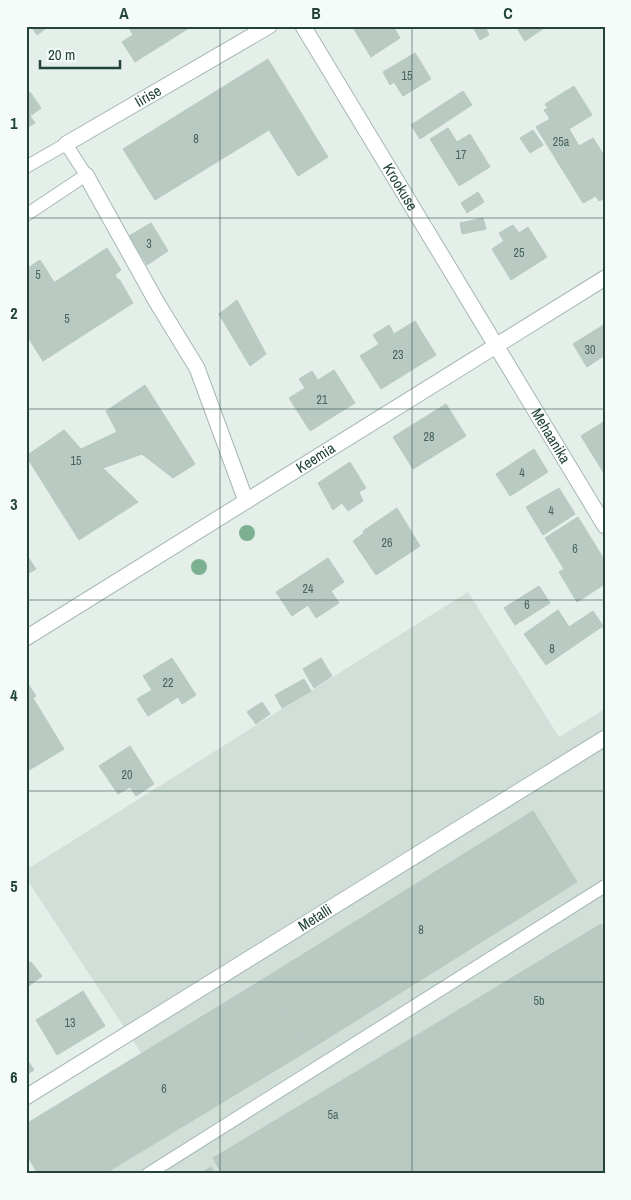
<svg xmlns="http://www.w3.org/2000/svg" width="631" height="1200" font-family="'Archivo Narrow',sans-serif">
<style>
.built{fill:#d2dfd9}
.building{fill:#b9cac3;stroke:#b6c9c1}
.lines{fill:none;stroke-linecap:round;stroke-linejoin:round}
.service-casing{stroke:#a6b8b1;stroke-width:14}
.minor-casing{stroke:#a6b8b1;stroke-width:17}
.service{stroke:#fff;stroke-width:12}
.minor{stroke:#fff;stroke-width:15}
.tree{fill:#7db091}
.grid{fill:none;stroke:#214339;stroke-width:1;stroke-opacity:0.55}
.labels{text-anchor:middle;stroke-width:5;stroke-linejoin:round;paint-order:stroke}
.number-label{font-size:12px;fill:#47655c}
.street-label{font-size:15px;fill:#214339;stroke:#f5fbf8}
.neatline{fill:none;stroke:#214339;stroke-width:2}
.grid-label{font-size:16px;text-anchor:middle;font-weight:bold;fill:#214339}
</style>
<rect width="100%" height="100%" fill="#e4efea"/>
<path class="built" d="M468,592L559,737L605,709V1174H38L26,1154V1124L141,1053L26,878V870Z"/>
<path class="building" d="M31,26H49L37,35Z
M128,26H150L162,45L135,62L122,42L133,35Z
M150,26H188L189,28L162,45Z
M352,26H393L400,38L371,57Z
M478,26H485L489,35L480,40L474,29Z
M524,26H543L544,28L525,41L518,30Z
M415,53L431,79L403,96L394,82L390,85L383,72Z
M268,59L328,157L298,176L269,130L155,200L123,149Z
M574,86L592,115L569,129L579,146L593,138L605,157V198L599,201L596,196L583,203L536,127L550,119L544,110L548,108L545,104Z
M463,91L472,105L420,139L411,125Z
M30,92L41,108L30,116L35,123L26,128V95Z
M448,128L457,142L470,134L490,167L459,186L430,139Z
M533,130L543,145L530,153L520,138Z
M478,192L484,202L467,213L461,203Z
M483,218L486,229L462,234L460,223Z
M151,223L168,251L147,265L129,236Z
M513,225L519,233L528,227L547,257L511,280L492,249L504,241L499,233Z
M107,248L121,270L115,275L118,280L119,279L133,303L43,361L26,334V301Z
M40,260L54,282L26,301V269Z
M237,300L266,354L250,366L219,314Z
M415,321L436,355L381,389L360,356L379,344L373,335L389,325L394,334Z
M605,324V355L587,367L573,344Z
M334,370L355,403L310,431L289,398L305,388L299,379L312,371L318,380Z
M145,385L195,464L173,478L142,454L103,468L138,502L79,540L26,456L64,430L81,449L117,432L106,411Z
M446,404L466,436L413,469L393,437Z
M605,421V475L581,436Z
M534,449L548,472L510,496L496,474Z
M350,462L366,488L359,492L363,501L348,511L342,503L333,510L318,483Z
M559,488L575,514L543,535L526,507Z
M397,508L420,546L376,575L353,541L364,533L363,531Z
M578,517L605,561V584L577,602L559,572L564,569L545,538Z
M26,554L36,569L26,575Z
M328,558L344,582L331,591L339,603L316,618L308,605L292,616L276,592Z
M539,586L550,603L515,625L504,608Z
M558,610L569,627L593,611L603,626L546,665L524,634Z
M172,658L196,695L182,704L178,697L148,716L137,699L152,690L143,676Z
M321,658L332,676L314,688L303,669Z
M304,679L311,691L282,708L275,695Z
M26,681L36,696L33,698L64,749L26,772Z
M262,702L270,714L256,724L247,712Z
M130,746L154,784L136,796L130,787L118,794L99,766Z
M533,811L577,882L309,1050L265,978Z
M601,924L605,930V1174H417L356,1072Z
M31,962L42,976L26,988V965Z
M265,978L309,1050L104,1174H38L26,1154V1124Z
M83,991L105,1026L57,1055L36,1020Z
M26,1058L34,1070L26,1075Z
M356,1072L417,1174H222L213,1158Z
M211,1167L215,1174H199Z"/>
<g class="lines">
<g class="service-casing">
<path id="service" d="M26,167L66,144L86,175L26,215
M148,1174L605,886"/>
</g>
<g class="minor-casing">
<g id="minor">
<path id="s1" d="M303,26L605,526"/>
<path id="s2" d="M66,144L269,26"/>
<path d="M86,175L156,301L197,368L246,501"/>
<path id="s3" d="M26,638L605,278"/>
<path id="s4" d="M26,1097L605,738"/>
</g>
</g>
<use href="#service" class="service"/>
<use href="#minor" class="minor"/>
</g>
<g class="tree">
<circle cx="247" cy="533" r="8"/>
<circle cx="199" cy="567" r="8"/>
</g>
<path class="grid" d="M220,26V1174M412,26V1174M26,218H605M26,409H605M26,600H605M26,791H605M26,982H605"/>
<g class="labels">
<g class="number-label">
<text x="407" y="80">15</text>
<text x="196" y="143">8</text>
<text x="561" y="146">25a</text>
<text x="461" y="159">17</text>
<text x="149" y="248">3</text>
<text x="519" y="257">25</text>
<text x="38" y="279">5</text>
<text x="67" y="323">5</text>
<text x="590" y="354">30</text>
<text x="398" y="359">23</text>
<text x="322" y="404">21</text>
<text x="429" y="441">28</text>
<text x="76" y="465">15</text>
<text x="522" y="477">4</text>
<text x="551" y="515">4</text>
<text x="387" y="547">26</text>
<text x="575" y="553">6</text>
<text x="308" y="593">24</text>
<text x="527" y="609">6</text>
<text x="552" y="653">8</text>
<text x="168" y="687">22</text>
<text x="127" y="779">20</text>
<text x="421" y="934">8</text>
<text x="539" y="1005">5b</text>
<text x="70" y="1027">13</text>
<text x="164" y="1093">6</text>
<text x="333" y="1119">5a</text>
</g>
<g class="street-label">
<text dy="5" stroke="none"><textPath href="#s2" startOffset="95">Iirise</textPath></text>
<text dy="5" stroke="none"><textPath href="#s1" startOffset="188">Krookuse</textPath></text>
<text dy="5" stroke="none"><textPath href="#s1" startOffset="479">Mehaanika</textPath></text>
<text dy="5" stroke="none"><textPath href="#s3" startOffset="341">Keemia</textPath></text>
<text dy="5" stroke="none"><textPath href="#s4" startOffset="340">Metalli</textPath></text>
</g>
</g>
<rect width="631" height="1200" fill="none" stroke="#f5fbf8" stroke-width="55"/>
<path d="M40 60v8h80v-8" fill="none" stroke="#214339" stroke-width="2.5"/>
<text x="48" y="60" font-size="15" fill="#214339" stroke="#f5fbf8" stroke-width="4" paint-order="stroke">20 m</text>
<rect x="28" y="28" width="576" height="1144" class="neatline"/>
<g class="grid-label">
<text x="124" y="19">A</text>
<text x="316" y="19">B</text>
<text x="508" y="19">C</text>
<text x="14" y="129">1</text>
<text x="14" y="319">2</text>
<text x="14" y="510">3</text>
<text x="14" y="701">4</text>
<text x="14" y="892">5</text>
<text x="14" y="1083">6</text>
</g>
</svg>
